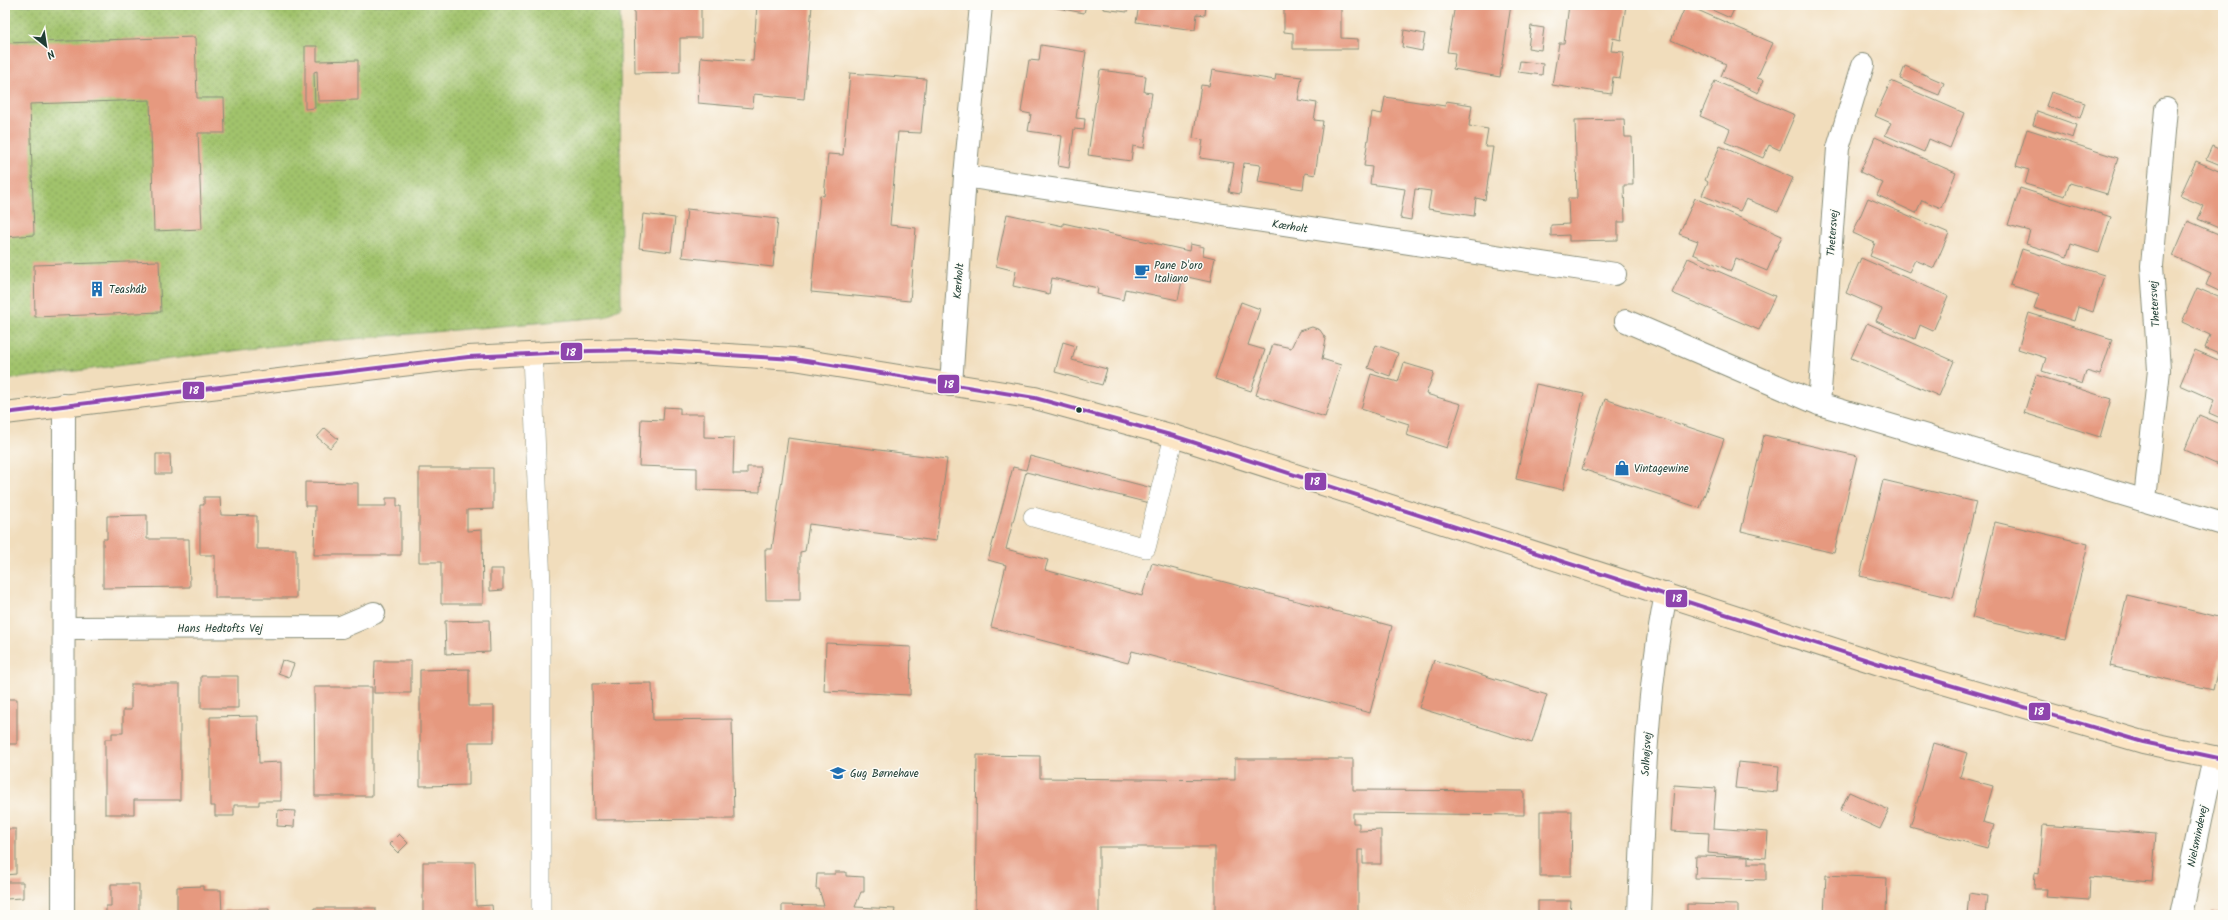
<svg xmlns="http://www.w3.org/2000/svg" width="2228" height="920" font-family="Kalam,sans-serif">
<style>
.grass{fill:url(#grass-dots);stroke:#608050}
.building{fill:#e6997f}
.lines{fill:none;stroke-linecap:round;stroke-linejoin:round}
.lane-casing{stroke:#888d78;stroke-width:20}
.street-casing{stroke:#888d78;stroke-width:24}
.secondary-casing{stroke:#888d78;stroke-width:24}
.lane{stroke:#fff;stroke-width:19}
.street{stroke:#fff;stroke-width:22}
.secondary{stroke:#fce5c4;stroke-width:22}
.bus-1-casing{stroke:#fdfcf7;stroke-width:7}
.bus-1{stroke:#8e44ad;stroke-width:4}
.bus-dot{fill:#1f3d34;stroke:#fdfcf7;stroke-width:1.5}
.labels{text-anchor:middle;stroke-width:3;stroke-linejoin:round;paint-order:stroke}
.street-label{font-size:11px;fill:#1f3d34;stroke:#fdfcf7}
.poi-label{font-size:11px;fill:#1f3d34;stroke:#fdfcf7;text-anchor:start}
.line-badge{stroke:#fdfcf7;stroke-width:1.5}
.badge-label{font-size:11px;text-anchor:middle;font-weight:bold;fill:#fff}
</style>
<defs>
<pattern id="grass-dots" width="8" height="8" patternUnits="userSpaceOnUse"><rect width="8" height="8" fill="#a1c36c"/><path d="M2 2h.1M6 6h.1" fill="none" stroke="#83a05a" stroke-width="1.8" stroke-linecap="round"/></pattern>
</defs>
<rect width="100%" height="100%" fill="#fdfcf7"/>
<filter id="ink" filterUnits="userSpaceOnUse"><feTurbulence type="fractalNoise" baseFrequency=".025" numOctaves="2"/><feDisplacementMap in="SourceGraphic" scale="8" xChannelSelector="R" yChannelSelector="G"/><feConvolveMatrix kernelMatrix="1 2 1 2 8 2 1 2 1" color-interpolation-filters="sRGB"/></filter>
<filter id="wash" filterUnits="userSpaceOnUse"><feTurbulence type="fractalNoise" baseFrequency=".012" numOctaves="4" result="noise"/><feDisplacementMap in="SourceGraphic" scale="16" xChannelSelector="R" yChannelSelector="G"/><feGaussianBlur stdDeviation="0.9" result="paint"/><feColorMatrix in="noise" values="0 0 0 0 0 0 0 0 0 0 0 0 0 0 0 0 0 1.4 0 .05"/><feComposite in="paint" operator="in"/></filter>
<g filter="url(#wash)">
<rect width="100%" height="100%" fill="#f1ddbc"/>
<path class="grass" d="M5,5H620L621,307L604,317L273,346L5,380Z"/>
<g id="blocks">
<path class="building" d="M634,5H701V38H680V72L635,73Z
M757,5H812L804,99L754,94L753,108L698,103L701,57L753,61Z
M1041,5H1086L1084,13Z
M1103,5H1128L1127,12L1103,9Z
M1139,5H1206L1205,15L1197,14L1195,30L1136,22Z
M1284,5H1332V7H1341V38L1358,39V49H1293V33L1284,32Z
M1455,5H1511L1500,77L1453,69L1455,53L1447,52Z
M1569,5H1626L1621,40L1613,38L1611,51L1624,52L1620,78L1613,77L1611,94L1552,85L1559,43H1564Z
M1686,5L1773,43L1757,78L1764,80L1758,93L1721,76L1726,64L1671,40Z
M1701,5H1736L1730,18Z
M1531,26L1544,28L1541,50L1528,48Z
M1404,30L1425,34L1422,51L1402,47Z
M195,37L197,98H224L225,133H198L202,229L154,231L150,100L30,104L34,235L5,237V43Z
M1041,45L1086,52L1076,118L1085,119L1084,130L1074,129L1069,168L1058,166L1062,136L1028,131L1031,114L1021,112L1029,60L1039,61Z
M305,46H317V61L358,60V100L318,101L317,71L314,72L315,108L305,109Z
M1520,61L1543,64L1542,75L1518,72Z
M1905,66L1944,83L1939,95L1900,79Z
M1100,70L1146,76L1144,92L1152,93L1144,148L1133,146L1131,161L1088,155Z
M1212,70L1275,80L1276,74L1302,77L1298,100L1317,103L1314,120L1323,121L1315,175L1305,173L1303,189L1258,182L1261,165L1244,163L1240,194L1229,192L1234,163L1200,158L1203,140L1193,138L1201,85L1209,86Z
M850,73L926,79L921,133L898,132L890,225L916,228L910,301L811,292L820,195L824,196L828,154L843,155Z
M1715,81L1795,115L1780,150L1769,145L1763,158L1725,142L1730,129L1700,116Z
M1891,81L1964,113L1950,148L1929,139L1924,152L1885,135L1891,123L1875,116Z
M2051,92L2085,103L2080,118L2046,106Z
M1385,97L1445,106L1446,101L1472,105L1469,126L1488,129L1485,147H1493L1485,200L1476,198L1474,216L1428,209L1431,191L1415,189L1411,220L1400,218L1405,189L1370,184L1372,167L1364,166L1372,112L1382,114Z
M2037,111L2077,125L2073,138L2033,125Z
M1624,119L1625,137H1632L1633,185H1624L1625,222H1618V240L1569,241V235L1551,236V225L1569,224L1568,198H1577L1575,120Z
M2027,129L2118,158L2107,194L2070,183L2065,196L2025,184L2029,170L2016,166Z
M1875,137L1956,173L1941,208L1922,200L1916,213L1877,195L1883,183L1860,172Z
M1720,146L1793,178L1778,212L1746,199L1740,211L1702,195L1708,182L1705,180Z
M2212,146L2223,151V166L2206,159Z
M2196,161L2223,173V230L2198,219L2204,206L2180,196Z
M2020,188L2111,217L2099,253L2071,244L2067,257L2026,244L2030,231L2008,225Z
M1695,198L1782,236L1767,271L1736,258L1731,271L1693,254L1698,241L1679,234Z
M1868,198L1949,233L1934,268L1915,260L1909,272L1870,256L1875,243L1853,233Z
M687,209L778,219L773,267L682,257Z
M643,214L675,218L671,252L639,248Z
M1007,214L1063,226V223L1189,251L1190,244L1204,247L1203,255L1215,258L1210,282L1183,276L1178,300L1125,289L1123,300L1097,294L1098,288L1052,278L1049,294L1013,286L1016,271L996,266Z
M2188,221L2223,236V293L2206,285L2211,273L2173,256Z
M2022,249L2104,275L2093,312L2078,307L2074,321L2034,308L2039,294L2010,285Z
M1688,258L1775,296L1759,330L1672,293Z
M1861,258L1948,296L1933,331L1920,325L1915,339L1876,321L1882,309L1846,293Z
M159,261L161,312L35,317L34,265Z
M2197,288L2223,299V356L2205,348L2210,335L2182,322Z
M1241,302L1260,309L1248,345L1265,350L1251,391L1215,379Z
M2029,313L2112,339L2100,375L2086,371L2082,384L2042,371L2046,358L2018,349Z
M1867,323L1954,361L1939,396L1851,358Z
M1312,327L1320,330L1326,339L1322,359L1341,365L1325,417L1256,395L1273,344L1291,348L1299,331Z
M1063,342L1076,346L1072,360L1107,369L1102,385L1055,372Z
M1376,345L1398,353L1390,376L1368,368Z
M2195,350L2223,362V419L2209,413L2214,400L2180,385Z
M1404,363L1434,372L1426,394L1461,404L1447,448L1406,435L1409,424L1361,409L1371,374L1398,382Z
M2036,375L2111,399L2100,437L2024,413Z
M1536,384L1584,394L1563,490L1516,479Z
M1605,399L1724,439L1700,508L1582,469Z
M664,407L680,408V414H704V437L734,438L733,474H747V467H761L760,492L697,490V468L639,466L641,419L663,420Z
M2199,415L2223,425V467L2184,450Z
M325,428L338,439L330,448L317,437Z
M1764,435L1857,456L1834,553L1741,531Z
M788,438L947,459L936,541L809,524L805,551L800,552V600H766L765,549H772Z
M156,454H170L171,474H156Z
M1030,456L1152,488L1149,503L1026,472L1006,549L1048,560L1045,570L1142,596L1152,563L1392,626L1370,713L1132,651L1128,663L991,627L1006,565L988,560L1013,467L1026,470Z
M419,468H493V509L467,510V531L482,530L483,604H441V562H419Z
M1883,480L1976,502L1953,598L1860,576Z
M305,482L358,483V506H386V498H397V506H401V555H314L315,506H305Z
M204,497H220L221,515L257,516V549H296V598H215V555H200V505H204Z
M147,515V539H189L190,587L103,588V539H107V516Z
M1995,522L2088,544L2065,640L1972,618Z
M490,569H503V590L490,591Z
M2127,595L2223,618V647L2213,690L2110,666Z
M489,620L490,652L446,654L445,621Z
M826,643L911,647L910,695L824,691Z
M282,660L294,664L289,677L278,673Z
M1434,660L1547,695L1532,743L1419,708Z
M375,661H411V693H374Z
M469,669V706H494V742H469V785L420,786V670Z
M201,676H238V708H201Z
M652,683L653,720L732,719L734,819L594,820L592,684Z
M131,684H180V800H134V814H105V739H112V733H123V710H131Z
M314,687H372V796H315Z
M5,699H17V744H5Z
M258,716L259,763L281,762V801H259V805H234V816H215V806H210V717Z
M1934,743L1967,753L1960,777L1993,786L1983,822L1994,825L1987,848L1910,827Z
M977,755L1040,756V778L1235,780V759H1353V790L1524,791V815L1353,813V823H1359V831L1381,830V864H1363V850H1358V915H1215V847H1099V915H975Z
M1738,762L1779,766L1777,792L1735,788Z
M1674,785L1716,788L1713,828L1768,832L1766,858L1708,853L1709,833L1671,831Z
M1849,792L1889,810L1880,829L1840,811Z
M278,810L295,811L294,827L277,826Z
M1540,811H1572L1571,876H1540Z
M2043,825L2156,834L2152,882L2090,877L2089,900L2046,897L2047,889H2034L2035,873L2039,874Z
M5,829H16V874L5,875Z
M399,834L408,843L398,853L389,844Z
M1696,856L1748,857V863H1766V880L1695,878Z
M423,862H475L476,906L492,905L493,915H423Z
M835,872H846V876L864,877V892H861L855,907L895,909L894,915H782V905L824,906L819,889H816L817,874H835Z
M1826,875L1887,878L1886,915H1824Z
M5,882H23V898L5,899Z
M111,884H139V915H106V906H111Z
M203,886V890H221L222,915H177V887Z
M1969,893L1987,896L1985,915H1967Z
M1538,901H1571L1570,915H1538Z
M1687,904L1738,905V915H1687Z
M314,908H376V915H314Z
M269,909V915H224V910Z
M2212,910L2223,912V915H2211Z"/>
</g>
</g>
<g filter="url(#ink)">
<use href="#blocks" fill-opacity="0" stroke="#888d78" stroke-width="1"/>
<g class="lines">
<g class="lane-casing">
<path id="lane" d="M532,353L541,587V915
M1033,517L1146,548L1174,436"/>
</g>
<g class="street-casing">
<path id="street" d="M965,176L1615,274
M1626,321L1819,404L2223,524
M951,385L965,176L981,5
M1819,404L1838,148L1863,65
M2145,499L2159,370L2152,266L2166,109
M64,628L341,627L374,613
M63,915L64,405
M1639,915C1643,808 1645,700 1666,594
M2181,915L2214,757"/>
</g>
<g class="secondary-casing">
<path id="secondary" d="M5,413L468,357L589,351L647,350L794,359L1035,398L1174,436L1889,667L2143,742L2223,759"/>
</g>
<use href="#lane" class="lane"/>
<use href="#street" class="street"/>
<use href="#secondary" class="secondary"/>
<g class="bus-1-casing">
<path id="bus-1" d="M5,413L468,357L589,351L647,350L794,359L1035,398L1174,436L1889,667L2143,742L2223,759"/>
</g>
<use href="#bus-1" class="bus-1"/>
</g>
</g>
<defs>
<g id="cafe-bare" transform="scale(1.2)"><path d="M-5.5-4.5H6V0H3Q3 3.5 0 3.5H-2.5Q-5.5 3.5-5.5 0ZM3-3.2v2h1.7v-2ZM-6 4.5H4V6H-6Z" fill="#1f6fb2" stroke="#fdfcf7" stroke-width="2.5" paint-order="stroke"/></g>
<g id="building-bare" transform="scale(1.2)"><path d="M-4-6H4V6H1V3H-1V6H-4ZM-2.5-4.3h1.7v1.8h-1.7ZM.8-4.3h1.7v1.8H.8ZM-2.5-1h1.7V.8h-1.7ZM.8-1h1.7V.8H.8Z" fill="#1f6fb2" stroke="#fdfcf7" stroke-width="2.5" paint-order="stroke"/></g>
<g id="shop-bare" transform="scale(1.2)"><path d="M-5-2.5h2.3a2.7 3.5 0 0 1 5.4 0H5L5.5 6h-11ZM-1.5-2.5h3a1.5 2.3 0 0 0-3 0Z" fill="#1f6fb2" stroke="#fdfcf7" stroke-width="2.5" paint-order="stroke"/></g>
<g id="school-bare" transform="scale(1.2)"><path d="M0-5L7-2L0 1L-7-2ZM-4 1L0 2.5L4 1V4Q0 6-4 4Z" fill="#1f6fb2" stroke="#fdfcf7" stroke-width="2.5" paint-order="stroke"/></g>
</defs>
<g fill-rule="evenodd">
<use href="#cafe-bare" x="1142" y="271"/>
<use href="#building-bare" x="97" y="289"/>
<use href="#shop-bare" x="1622" y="468"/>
<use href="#school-bare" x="838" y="773"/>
</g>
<circle class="bus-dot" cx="1079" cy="410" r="3.5"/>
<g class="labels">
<g class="street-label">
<text transform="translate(1290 226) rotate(9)" y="4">Kærholt</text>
<text transform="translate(1832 233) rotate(-86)" y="4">Thetersvej</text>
<text transform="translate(958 281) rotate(-85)" y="4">Kærholt</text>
<text transform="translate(2154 304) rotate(-94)" y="4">Thetersvej</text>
<text x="220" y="632">Hans Hedtofts Vej</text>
<text transform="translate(1646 754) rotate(-87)" y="4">Solhøjsvej</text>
<text transform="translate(2197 836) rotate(-78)" y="4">Nielsmindevej</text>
</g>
<g class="poi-label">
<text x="1154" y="269">Pane D'oro<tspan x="1154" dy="13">Italiano</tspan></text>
<text x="109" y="293">Teashåb</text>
<text x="1634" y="472">Vintagewine</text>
<text x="850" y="777">Gug Børnehave</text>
</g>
</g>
<g class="line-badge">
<rect x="560" y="342" width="23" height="19" rx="4" fill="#8e44ad"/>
<rect x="937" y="374" width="23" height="20" rx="4" fill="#8e44ad"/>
<rect x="182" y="381" width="23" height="19" rx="4" fill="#8e44ad"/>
<rect x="1304" y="472" width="23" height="19" rx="4" fill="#8e44ad"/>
<rect x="1665" y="589" width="23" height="19" rx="4" fill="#8e44ad"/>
<rect x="2028" y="702" width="23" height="19" rx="4" fill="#8e44ad"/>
</g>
<g class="badge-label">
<text x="571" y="356">18</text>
<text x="949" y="388">18</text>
<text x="194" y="394">18</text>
<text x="1315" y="485">18</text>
<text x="1677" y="602">18</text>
<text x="2039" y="715">18</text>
</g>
<rect width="2228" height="920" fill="none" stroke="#fdfcf7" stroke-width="20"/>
<g transform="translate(46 46) rotate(150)" stroke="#fdfcf7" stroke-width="3" paint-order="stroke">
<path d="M0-3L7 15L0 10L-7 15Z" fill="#1f3d34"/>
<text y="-6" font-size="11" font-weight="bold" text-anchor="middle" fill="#1f3d34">N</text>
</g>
</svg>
